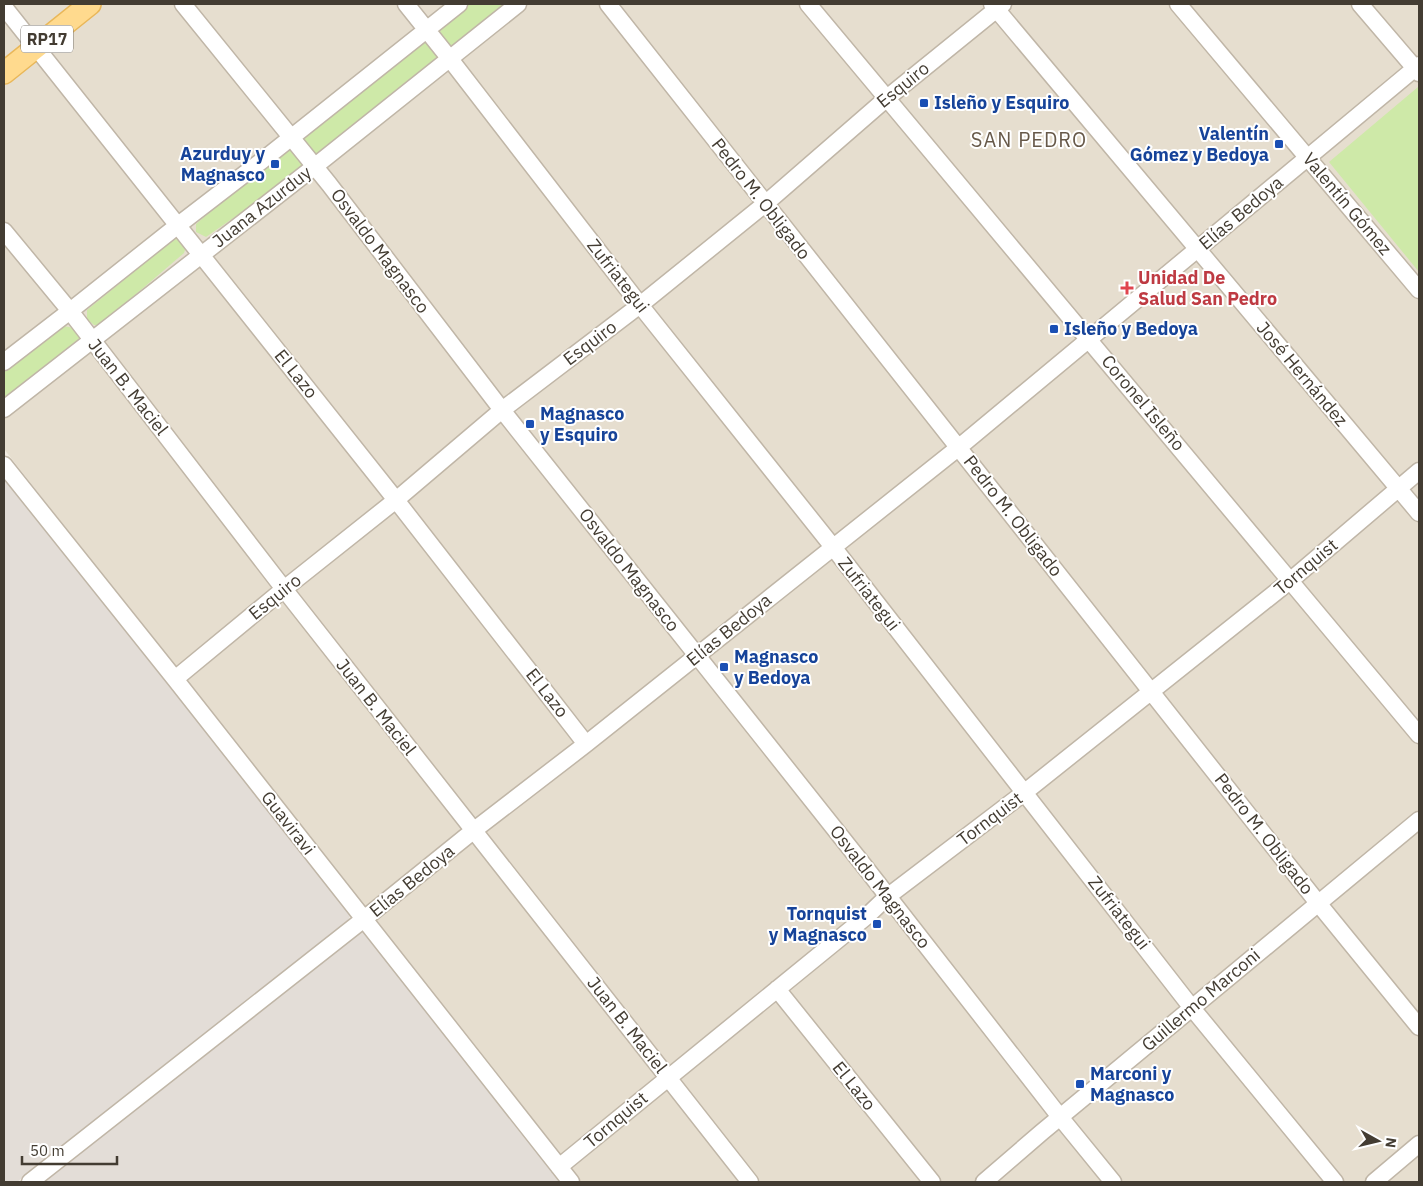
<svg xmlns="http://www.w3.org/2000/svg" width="1423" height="1186" font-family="'IBM Plex Sans',sans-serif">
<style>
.residential{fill:#e6decf}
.industrial{fill:#e3ddd7}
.green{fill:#cee9a8}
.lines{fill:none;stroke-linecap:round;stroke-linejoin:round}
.minor-casing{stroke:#c0b6a7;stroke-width:19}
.major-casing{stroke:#e9b759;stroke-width:24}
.minor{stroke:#fff;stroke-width:16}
.major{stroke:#ffda8e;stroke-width:21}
.transit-dot{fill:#1a4fb4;stroke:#fff;stroke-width:2}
.health-dot{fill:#e0444e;stroke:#fff;stroke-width:2}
.labels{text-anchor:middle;stroke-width:4;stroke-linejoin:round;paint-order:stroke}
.shield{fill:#fff;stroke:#7b7670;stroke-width:1}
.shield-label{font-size:16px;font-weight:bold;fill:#433c32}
.street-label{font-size:18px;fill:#433c32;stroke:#fff}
.transit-label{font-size:18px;font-weight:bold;fill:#164399;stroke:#fff;text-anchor:start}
.health-label{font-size:18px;font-weight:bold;fill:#be3a42;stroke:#fff;text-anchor:start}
.quarter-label{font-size:20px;letter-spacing:1px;fill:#675949;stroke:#fff}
</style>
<rect width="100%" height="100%" fill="#f2ece2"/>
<path class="residential" d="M4,4H1419V1182H578L4,449Z"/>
<path class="industrial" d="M4,472L350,908V916L347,923L17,1182H4Z
M373,920L578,1182H40Z"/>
<path class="green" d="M464,4H508L311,164L206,237L196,232V224L297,137Z
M1418,87L1419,89V272L1329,162Z
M174,239L182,240L186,247L184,253L100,325H94L87,319V310Z
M63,326L74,328L80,336L78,342L4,399V372Z"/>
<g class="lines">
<g class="minor-casing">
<path id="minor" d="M183,4L329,184L502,410L865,867L1060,1117L1113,1182
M406,4L450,59L640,305L833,547L1192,1008L1335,1182
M608,4L1318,903L1419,1027
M808,4L1419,735
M992,4L1419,513
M1178,4L1419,290
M1360,4L1419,73
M4,7L396,500L586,744
M4,231L70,311L284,589L750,1182
M4,362L70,311L177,226L268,156L459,4
M4,409L314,167L518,4
M4,465L175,679L571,1182
M175,679L284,589L396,500L502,410L640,305L765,204L887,98L1003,4
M777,989L932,1182
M559,1167L867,916L887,897L1025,792L1291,580L1419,471
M30,1182L364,919L473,831L586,744L958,448L1419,65
M984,1182L1042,1132L1419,820
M1374,1182L1419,1144"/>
</g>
<g class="major-casing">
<path id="major" d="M4,73L90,4"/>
</g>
<use href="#minor" class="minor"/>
<use href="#major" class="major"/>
</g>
<g class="transit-dot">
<rect x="919" y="98" width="10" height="10" rx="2.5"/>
<rect x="1274" y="139" width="10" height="10" rx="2.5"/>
<rect x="270" y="159" width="10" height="10" rx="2.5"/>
<rect x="1049" y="324" width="10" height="10" rx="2.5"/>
<rect x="525" y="419" width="10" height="10" rx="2.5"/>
<rect x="719" y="662" width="10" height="10" rx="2.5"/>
<rect x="872" y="919" width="10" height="10" rx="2.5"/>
<rect x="1075" y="1079" width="10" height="10" rx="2.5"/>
</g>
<path class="health-dot" d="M1124.5 280.5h5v5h5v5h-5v5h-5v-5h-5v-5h5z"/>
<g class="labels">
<rect class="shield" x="21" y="25.5" width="52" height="27" rx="4"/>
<g class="shield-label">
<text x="47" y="45">RP17</text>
</g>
<g class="street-label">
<text transform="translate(903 85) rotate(-39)" y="6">Esquiro</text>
<text transform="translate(761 199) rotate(52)" y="6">Pedro M. Obligado</text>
<text transform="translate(1347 204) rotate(50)" y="6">Valentín Gómez</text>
<text transform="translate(262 207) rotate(-38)" y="6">Juana Azurduy</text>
<text transform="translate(1241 213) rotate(-40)" y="6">Elías Bedoya</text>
<text transform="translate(380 251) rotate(53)" y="6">Osvaldo Magnasco</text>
<text transform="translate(618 276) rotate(52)" y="6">Zufriategui</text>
<text transform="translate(590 343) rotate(-37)" y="6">Esquiro</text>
<text transform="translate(296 374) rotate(51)" y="6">El Lazo</text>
<text transform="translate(1302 374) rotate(50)" y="6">José Hernández</text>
<text transform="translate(128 387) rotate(52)" y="6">Juan B. Maciel</text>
<text transform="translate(1143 403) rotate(50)" y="6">Coronel Isleño</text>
<text transform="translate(1013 516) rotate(52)" y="6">Pedro M. Obligado</text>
<text transform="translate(1306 567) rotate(-40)" y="6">Tornquist</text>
<text transform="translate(629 570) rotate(52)" y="6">Osvaldo Magnasco</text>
<text transform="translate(869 594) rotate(52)" y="6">Zufriategui</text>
<text transform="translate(275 597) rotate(-39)" y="6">Esquiro</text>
<text transform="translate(729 630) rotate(-39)" y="6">Elías Bedoya</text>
<text transform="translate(547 693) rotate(52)" y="6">El Lazo</text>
<text transform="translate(376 707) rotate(52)" y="6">Juan B. Maciel</text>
<text transform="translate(990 819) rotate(-37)" y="6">Tornquist</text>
<text transform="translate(288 823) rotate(52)" y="6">Guaviravi</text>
<text transform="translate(1264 834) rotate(52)" y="6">Pedro M. Obligado</text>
<text transform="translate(412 881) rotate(-39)" y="6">Elías Bedoya</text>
<text transform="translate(880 887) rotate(52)" y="6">Osvaldo Magnasco</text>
<text transform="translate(1119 913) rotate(52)" y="6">Zufriategui</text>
<text transform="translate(1201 1000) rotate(-40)" y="6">Guillermo Marconi</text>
<text transform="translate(627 1025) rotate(52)" y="6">Juan B. Maciel</text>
<text transform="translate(854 1086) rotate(51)" y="6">El Lazo</text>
<text transform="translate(616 1120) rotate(-40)" y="6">Tornquist</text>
</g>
<g class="transit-label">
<text x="934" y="109">Isleño y Esquiro</text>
<text x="1269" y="140" text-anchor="end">Valentín<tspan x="1269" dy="21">Gómez y Bedoya</tspan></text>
<text x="265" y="160" text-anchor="end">Azurduy y<tspan x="265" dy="21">Magnasco</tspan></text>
<text x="1064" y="335">Isleño y Bedoya</text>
<text x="540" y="420">Magnasco<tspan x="540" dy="21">y Esquiro</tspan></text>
<text x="734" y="663">Magnasco<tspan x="734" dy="21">y Bedoya</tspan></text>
<text x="867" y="920" text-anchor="end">Tornquist<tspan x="867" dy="21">y Magnasco</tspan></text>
<text x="1090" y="1080">Marconi y<tspan x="1090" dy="21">Magnasco</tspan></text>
</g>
<g class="health-label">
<text x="1138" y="284">Unidad De<tspan x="1138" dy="21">Salud San Pedro</tspan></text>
</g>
<g class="quarter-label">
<text x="1029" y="147">SAN PEDRO</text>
</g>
</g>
<rect width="1423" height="1186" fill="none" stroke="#433c32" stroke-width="10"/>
<g transform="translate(1378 1141) rotate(98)" stroke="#ffffff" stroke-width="4" paint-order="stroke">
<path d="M0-4L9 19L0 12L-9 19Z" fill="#433c32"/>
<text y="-8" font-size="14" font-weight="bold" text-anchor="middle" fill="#433c32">N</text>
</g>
<path d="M22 1156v8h95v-8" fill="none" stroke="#433c32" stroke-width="2.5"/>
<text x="30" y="1156" font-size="15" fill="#433c32" stroke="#ffffff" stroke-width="4" paint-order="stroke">50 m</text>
</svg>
